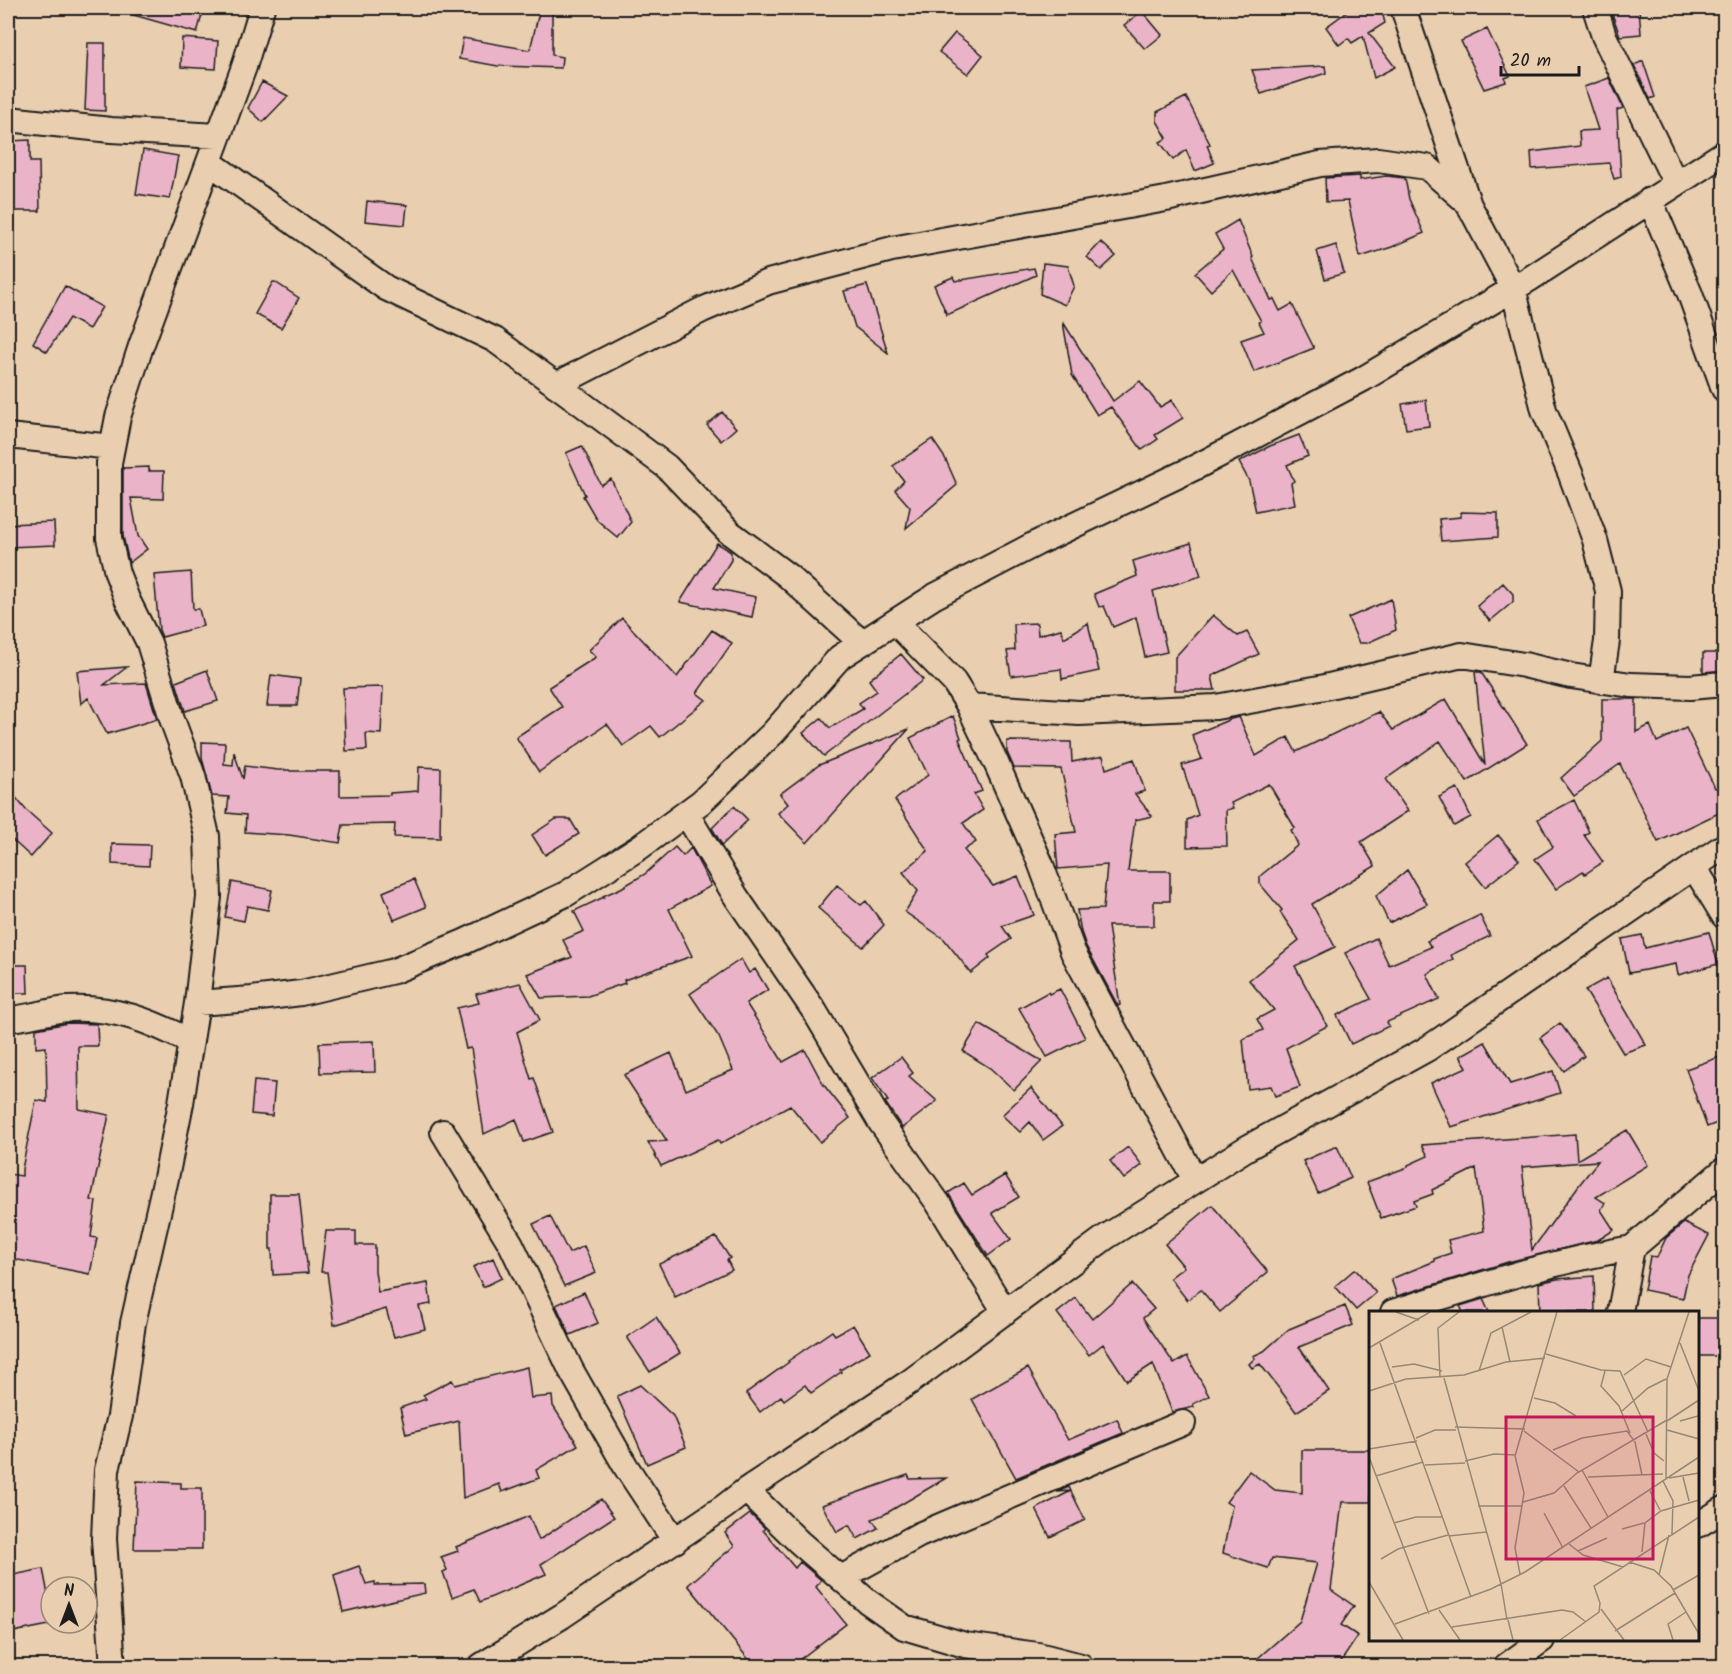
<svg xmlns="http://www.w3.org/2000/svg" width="1732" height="1674" font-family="Kalam,sans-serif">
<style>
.building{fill:#ebb3c8;stroke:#1c1c1c;stroke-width:1.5;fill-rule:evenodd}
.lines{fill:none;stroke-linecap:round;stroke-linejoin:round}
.street-casing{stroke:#1c1c1c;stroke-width:28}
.street{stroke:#e9cfb0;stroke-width:24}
.inset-road{fill:none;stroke:#978775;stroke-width:1.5}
.view{fill:#c2185b;fill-opacity:0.15;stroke:#c2185b;stroke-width:3}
.inset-edge{fill:none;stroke:#1c1c1c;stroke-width:3}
</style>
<rect width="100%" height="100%" fill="#e9cfb0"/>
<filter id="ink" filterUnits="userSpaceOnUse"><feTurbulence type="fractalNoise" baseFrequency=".0167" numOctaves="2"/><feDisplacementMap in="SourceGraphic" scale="12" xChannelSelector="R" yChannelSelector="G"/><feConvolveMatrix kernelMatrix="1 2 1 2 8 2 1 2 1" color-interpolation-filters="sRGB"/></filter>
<g filter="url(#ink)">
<path class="building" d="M131,8H204L197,33L130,14Z
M540,8H552V55L562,57L561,68L498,66L459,59L463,38L530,50Z
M1352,8H1381L1385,23L1369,33L1395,67L1374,78L1363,36L1352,43L1348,38L1339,45L1326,27Z
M1610,8H1639L1641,34L1620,36Z
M1142,11L1162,35L1145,49L1124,25Z
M1487,29L1510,76L1505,78L1506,82L1484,89L1461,41Z
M955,33L983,55L968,74L939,52Z
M182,38L218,41L216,69L181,67Z
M88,43H105V111L85,110Z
M1643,61L1655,97L1650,99L1634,65Z
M1325,66L1326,73L1261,94L1252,70Z
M1609,78L1623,108L1617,110L1621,177L1614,179L1609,163L1532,169L1531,152L1580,146L1579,131L1598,130L1584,87Z
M262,82L288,96L263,122L248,108Z
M1186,97L1210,144L1207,145L1214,163L1195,171L1186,150L1173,160L1160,142L1167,138L1157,121V112Z
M30,140V162H39L40,211H8V141Z
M143,150L178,156L170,199L136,194Z
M1360,176V180L1386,176L1405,178L1409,199L1424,233L1392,247L1360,257L1348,201L1326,202L1325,178Z
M367,201L407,205L405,225L365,221Z
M1238,220L1253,257L1252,258L1271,300L1274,299L1280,311L1292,304L1314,348L1254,372L1241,340L1264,332L1259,322L1261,321L1233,270L1211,291L1195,273L1223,249L1215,234Z
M1101,242L1116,256L1101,270L1087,257Z
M1336,245L1344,273L1325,279L1317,251Z
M1043,263L1068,266L1074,286L1065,305L1040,294Z
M1034,268L1036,275L947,315L934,285L953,277L955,281Z
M273,282H275L299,298L281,328L255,314Z
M867,285L888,353L855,327L844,291Z
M65,286L102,307L89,329L69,318L47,352L33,343Z
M1063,322L1113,401L1140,381L1160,407L1172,400L1183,418L1155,435L1158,439L1142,450L1111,407L1097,415L1072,375Z
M1426,400L1429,426L1406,429L1402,404Z
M722,412L736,428L721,441L707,425Z
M1299,435L1308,456L1287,465L1294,481L1291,483L1295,504L1256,512L1249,481L1239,462L1270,446Z
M932,439L945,458L957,485L906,528L910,507L895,490L904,481L893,466Z
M582,446L601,485L611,479L631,522L618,538L597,520L583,496L585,495L566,453Z
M149,467V471H164L163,499L131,498L138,536L147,549L129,563L123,536V468Z
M1461,512L1498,513V537L1441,541L1439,519L1461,517Z
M54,522L55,545L8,547V524Z
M717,543L731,552V560L714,588L756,597L752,617L680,602Z
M1191,543L1201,576L1153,591L1167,652L1145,657L1136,617L1113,627L1104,606L1099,607L1094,594L1137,576L1133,561Z
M191,572L193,609H199L203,626L162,637L159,630L154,575Z
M1503,583L1513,594V602L1490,621L1477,606Z
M1391,599L1396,630L1367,643H1359L1348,618Z
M1213,615L1238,636L1247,632L1259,654L1212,676L1215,690H1175V657Z
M622,618L677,677L712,630L732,643L697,693L706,700L660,737L651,726L623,746L607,724L539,772L516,737L562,707L549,687L596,657L589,650Z
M1037,623L1038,635L1061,629L1064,638L1088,623L1099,671L1062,679L1061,669L1011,676L1007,651L1015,650L1014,624Z
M1703,653H1725V670L1703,672Z
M901,654L923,680L824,756L803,733L821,718L830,728L863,709L859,703L877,691L869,680Z
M127,667L104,685L146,683L157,719L107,734L88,698L81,704L77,671Z
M207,670L218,701L185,711L176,682Z
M1475,672H1481L1527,744L1467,782L1440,741L1386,779L1408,811L1361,842L1375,866L1312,904L1335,947L1295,966L1327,1026L1286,1048L1300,1087L1275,1096L1271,1086L1248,1089L1243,1039L1263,1030L1257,1019L1274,1010L1249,980L1299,940L1280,912L1282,910L1260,884V876L1298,845L1291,830L1295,828L1269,784L1231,803L1233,808L1226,810L1227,846L1187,847V820L1198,815L1182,765L1202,759L1192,735L1231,719L1239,717L1256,756L1288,737L1296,752L1379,712L1393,730L1446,699L1485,765Z
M271,675L300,679L297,706H267Z
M383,687L381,734L366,733L367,750L346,751L343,688Z
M1602,699H1636V732L1650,725L1657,742L1686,728L1715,788L1725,786V810L1658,842L1620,764L1574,796L1561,778L1602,741Z
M953,716L961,738L959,739L982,791L974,794L983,810L963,823L976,842L964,850L993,886L1018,876L1034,915L1002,926L1011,939L988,955L990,958L971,973L944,939L905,912L918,891L903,872L928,851L895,800L928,775L910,738Z
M909,729L807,843L778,813L788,804L780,794L819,765Z
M1007,741L1071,742L1072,762L1103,756L1106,769L1134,759L1145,791L1135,794L1152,816L1135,820L1128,871H1170V901H1154V926H1108L1120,1005L1118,1006L1086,946L1081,932L1077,910L1103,909L1107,865L1058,869L1055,834L1076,832L1061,769L1014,768L1007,752Z
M202,742L225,743L224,764L233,765L234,752L243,779L245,766L278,770H289L290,771H340V796L390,795V793L418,791L419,767L441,768L440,838L394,837L395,824L343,825L340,843L289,835L245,832L246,815L227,813L229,797L212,796L202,758Z
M8,788L26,810L52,833L31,857L8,836Z
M1457,788L1471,817L1454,826L1439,797Z
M1574,800L1589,832L1584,835L1603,862L1585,874L1583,871L1556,889L1535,859L1553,847L1538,819Z
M734,806L748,820L722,845L712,828Z
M556,819H570L579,834L545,855L532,835Z
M1498,835L1519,860L1485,887L1465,862Z
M112,844L150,845L149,866L112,864Z
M675,847L683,856L691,848L711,886L669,909L692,956L624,980L625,983L588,996L541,998L527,974L572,957L563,940L584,931L574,911L604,897L603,896L621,888L645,874Z
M1407,870L1427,904L1389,923L1376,896Z
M414,879L426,907L394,920L383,892Z
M232,882L272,890L268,910L247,906L244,921L225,917Z
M837,885L861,905L866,901L884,925L863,947L818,908Z
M1480,915L1490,936L1451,955L1453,959L1427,974L1439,999L1387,1022L1389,1026L1351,1044L1337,1015L1371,999L1345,953L1376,938L1389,965L1431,947L1427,941Z
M1709,932L1718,964L1678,975L1676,964L1629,973L1622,939L1642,935L1645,948Z
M741,959L749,973L755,969L768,990L746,1003L783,1062L805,1050L823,1084L850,1118L820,1142L790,1105L720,1144L718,1140L661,1166L648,1142L667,1141L624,1075L671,1053L686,1090L733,1070L719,1037L690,994Z
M8,965H27L28,993H8Z
M1607,978L1646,1045L1623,1053L1585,990Z
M520,983L540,1020L517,1032L531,1079L534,1078L553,1132L524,1142L516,1119L484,1134L471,1048L466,1049L457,1008L479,1003L476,994Z
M1060,989L1085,1038L1047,1057L1019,1008L1048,992L1049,994Z
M68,1023L97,1024L98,1046H78L79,1109L109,1115L91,1200L96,1201L91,1237L97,1238L90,1274L8,1258V1174L22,1176V1169L36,1100L47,1102L46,1047L36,1048V1029Z
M1560,1023L1584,1056L1564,1071L1540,1038Z
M979,1024L1042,1061L1014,1090L990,1068L963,1051Z
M374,1041L375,1072L320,1073L319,1043Z
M1485,1042L1510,1084L1553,1071L1560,1093L1451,1127L1431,1083L1467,1067L1460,1056Z
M1725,1055V1120L1707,1127L1686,1069Z
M901,1057L913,1073L909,1076L937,1101L902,1128L885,1102L888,1101L872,1078Z
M254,1081L275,1083L272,1116L251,1114Z
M1031,1088L1062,1126L1043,1140L1030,1122L1020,1132L1002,1115Z
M1627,1130L1648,1165L1596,1197L1605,1203L1601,1210L1614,1230L1598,1240L1508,1262L1397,1296L1391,1279L1435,1261L1434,1259L1451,1253L1448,1240L1484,1231L1476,1168L1432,1190L1433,1194L1414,1201L1416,1206L1381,1218L1367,1182L1408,1167V1165L1428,1156L1422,1145L1575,1134L1577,1160ZM1598,1161L1579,1185L1532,1250L1522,1167Z
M1337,1146L1351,1178L1318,1193L1303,1161Z
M1128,1147L1142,1165L1124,1179L1110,1161Z
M1005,1175L1019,1197L992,1213L1011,1239L988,1256L948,1193L964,1183L972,1195Z
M270,1194H299L308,1273L273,1275L272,1249H270Z
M1212,1205L1268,1272L1220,1312L1201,1290L1187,1300L1170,1278L1184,1267L1165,1244Z
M550,1216L569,1253L584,1246L596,1273L564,1286L533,1224Z
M1684,1223L1709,1235L1688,1275L1683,1298L1644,1290L1650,1256L1657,1257L1666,1238Z
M326,1231H356V1245H375V1271L378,1292L428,1283L431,1304L419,1306L425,1329L394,1337L386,1309L334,1325L327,1272H321Z
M716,1237L730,1258L727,1260L732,1270L675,1297L659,1264Z
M493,1258L502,1278L483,1287L473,1267Z
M1355,1269L1376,1293L1356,1310L1335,1286Z
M1594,1276L1595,1312H1540L1539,1283L1557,1279Z
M1132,1284L1154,1309L1143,1318L1174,1364L1187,1356L1209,1396L1193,1404L1194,1407L1172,1412L1153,1364L1127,1381L1103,1344L1089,1355L1057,1313L1076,1298L1092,1319Z
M584,1292L598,1323L570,1335L556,1305Z
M1483,1299L1489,1312H1463L1460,1306Z
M1345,1306L1353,1325L1299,1347L1329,1391L1296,1412L1284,1395L1260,1364L1252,1368L1249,1364L1255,1358L1253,1356L1264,1351L1289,1329Z
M656,1317L680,1353L650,1372L627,1337Z
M1698,1318H1725V1356H1698Z
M853,1325L870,1352L840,1370L841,1372L811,1393L805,1385L784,1400L781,1396L760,1412L746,1393L789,1362L788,1361L832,1331L835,1335Z
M527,1367L531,1398L552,1396L553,1406L578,1445L536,1470L539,1478L502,1492L499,1484L463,1498L459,1421L406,1434L400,1408L426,1399L423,1395L452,1380L455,1385Z
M1028,1368L1068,1440L1117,1419L1123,1433L1016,1478L972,1399Z
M640,1385L673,1416L686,1447L647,1464L617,1396Z
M1302,1450H1371V1502H1342L1331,1590L1354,1606L1341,1625L1358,1636L1338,1666H1249L1300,1621L1317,1563L1272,1558L1268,1568L1223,1553L1232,1506L1226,1502L1249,1471L1275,1490L1302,1493Z
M908,1475L910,1479L946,1478L885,1514L872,1519L878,1528L857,1539L849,1525L837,1532L822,1505Z
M137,1481L181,1483V1488H202V1549H134Z
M1069,1487L1085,1520L1050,1537L1036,1509L1071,1491L1057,1492Z
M601,1499L614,1517L541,1564L546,1574L480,1602L474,1589L452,1597L443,1572L447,1570L441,1557L458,1551L456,1547L529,1516L539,1540Z
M750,1514L765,1528L763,1530L795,1568L800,1562L821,1580L816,1587L846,1624L791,1666H754L688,1585L734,1546L725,1533Z
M359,1566L366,1584L375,1582V1585L424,1584L425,1593L343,1612L334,1575Z
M43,1569L51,1610V1623L54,1624L8,1633V1576Z"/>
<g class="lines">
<g class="street-casing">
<path id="street" d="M1403,8L1468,202
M1595,8L1604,36L1676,184
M8,119L111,130L218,136
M209,162L386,288L495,340L581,403L667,467L729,532L788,576L862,643
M1650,200L1690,294L1724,389
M556,385L702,310L768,282L892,249L1166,199L1320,164L1378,160L1427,167L1468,203L1513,288L1544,410L1571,475L1595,540L1608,591L1607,641L1601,681
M8,436L112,447
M895,622L954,682L969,706L997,765L1040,862L1073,952L1195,1180
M969,706L1079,713L1216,707L1325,687L1462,655L1524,665L1571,676L1631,685L1690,687L1724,684
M686,813L735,895L815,1012L881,1123L938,1203L1005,1312
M1694,867L1724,916
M197,1003L252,999L301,993L394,971L464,942L566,894L640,847L701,802L773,733L840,657L935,596L1037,543L1196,467L1363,379L1531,278L1724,153
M8,1019C28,1018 47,1011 67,1009C113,1006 151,1021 191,1042
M443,1132L511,1244L571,1370L626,1467L675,1541
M1393,1312C1472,1288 1551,1261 1632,1248
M1620,1312L1632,1248L1724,1170
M746,1490L799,1542L867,1601L904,1627L965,1645L1038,1655L1081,1666
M1698,1525L1724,1509
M841,1578L919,1535L1183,1423
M113,1666L104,1539L107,1470L120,1416L133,1323L166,1178L181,1103L197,1003L209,897L207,836L193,776L173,722L149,643L127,599L117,573L109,538V463L118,417L141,346L244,67L262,8
M481,1666L562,1616L724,1507L746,1490L911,1381L1106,1237L1247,1148L1427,1049L1724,846
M1506,1666L1542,1640"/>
</g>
<use href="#street" class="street"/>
</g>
</g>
<g transform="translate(1369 1311)">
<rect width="330" height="330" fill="#e9cfb0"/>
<path class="inset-road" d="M27,1L50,9M133,16L141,51M11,32L102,286M311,32L330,80M0,37L61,1M177,43L232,59L251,60L279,121M23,56L45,53L73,60M110,60L122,22L162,1M236,60L232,75L250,95L261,122M255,64L277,48L302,56M71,67L69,17L90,1M75,67L132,273L138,309M0,80L37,68L95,64L137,51L176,47M165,87L186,92L207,105M253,100L279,77L297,68M298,110L330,89M311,110L329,105M86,116L156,118M298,119L330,128M155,120L210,161M277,123L285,142L295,150M47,127L66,119H87M0,138L48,130M184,139L213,127L258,120L266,131L273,164M0,146L60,303M96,150L125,143L147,144M56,154L96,152M213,159L239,206M7,165L54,151M219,166L294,163M314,166L320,190M300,167L330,162M297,169L298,68L320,1M294,170L304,190L303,223M195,175L222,217M281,180L291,199M154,191L185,182L208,162L298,109M109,195H153M175,202L194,237M25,212L47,206H73M253,218L275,212M80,225L117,221M200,233L214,244L254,256M209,240L238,227M273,241L276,212L292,200L330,189M12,248L29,238L79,224M260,251L285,259L302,275L330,323M151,263L146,237L155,182L146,145L188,1M290,264L300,224M0,271L34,329M304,279L330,264M232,298L255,329M70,299L91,329M139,309L144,329M26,313L122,278L156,261L330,146M83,316L193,299L204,301L217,311M246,320L306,282M191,329L230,301L231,292L225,275L330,206M304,329L299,313L317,301"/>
<path class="view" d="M137,106H284V248H137Z"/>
<rect width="330" height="330" class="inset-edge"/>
</g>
<rect width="1732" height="1674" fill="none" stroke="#e9cfb0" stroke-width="30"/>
<rect x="15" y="15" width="1702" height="1644" fill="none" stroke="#1c1c1c" stroke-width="2" filter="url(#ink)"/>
<g transform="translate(69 1605)"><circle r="28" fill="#e9cfb0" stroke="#978775" stroke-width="1.5"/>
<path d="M0-4.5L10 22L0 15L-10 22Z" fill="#1c1c1c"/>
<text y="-9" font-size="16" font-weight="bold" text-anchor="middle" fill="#1c1c1c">N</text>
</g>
<path d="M1501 66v9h78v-9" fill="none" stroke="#1c1c1c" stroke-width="3"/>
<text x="1510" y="66" font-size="18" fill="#1c1c1c" stroke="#e9cfb0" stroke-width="4.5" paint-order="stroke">20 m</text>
</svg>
